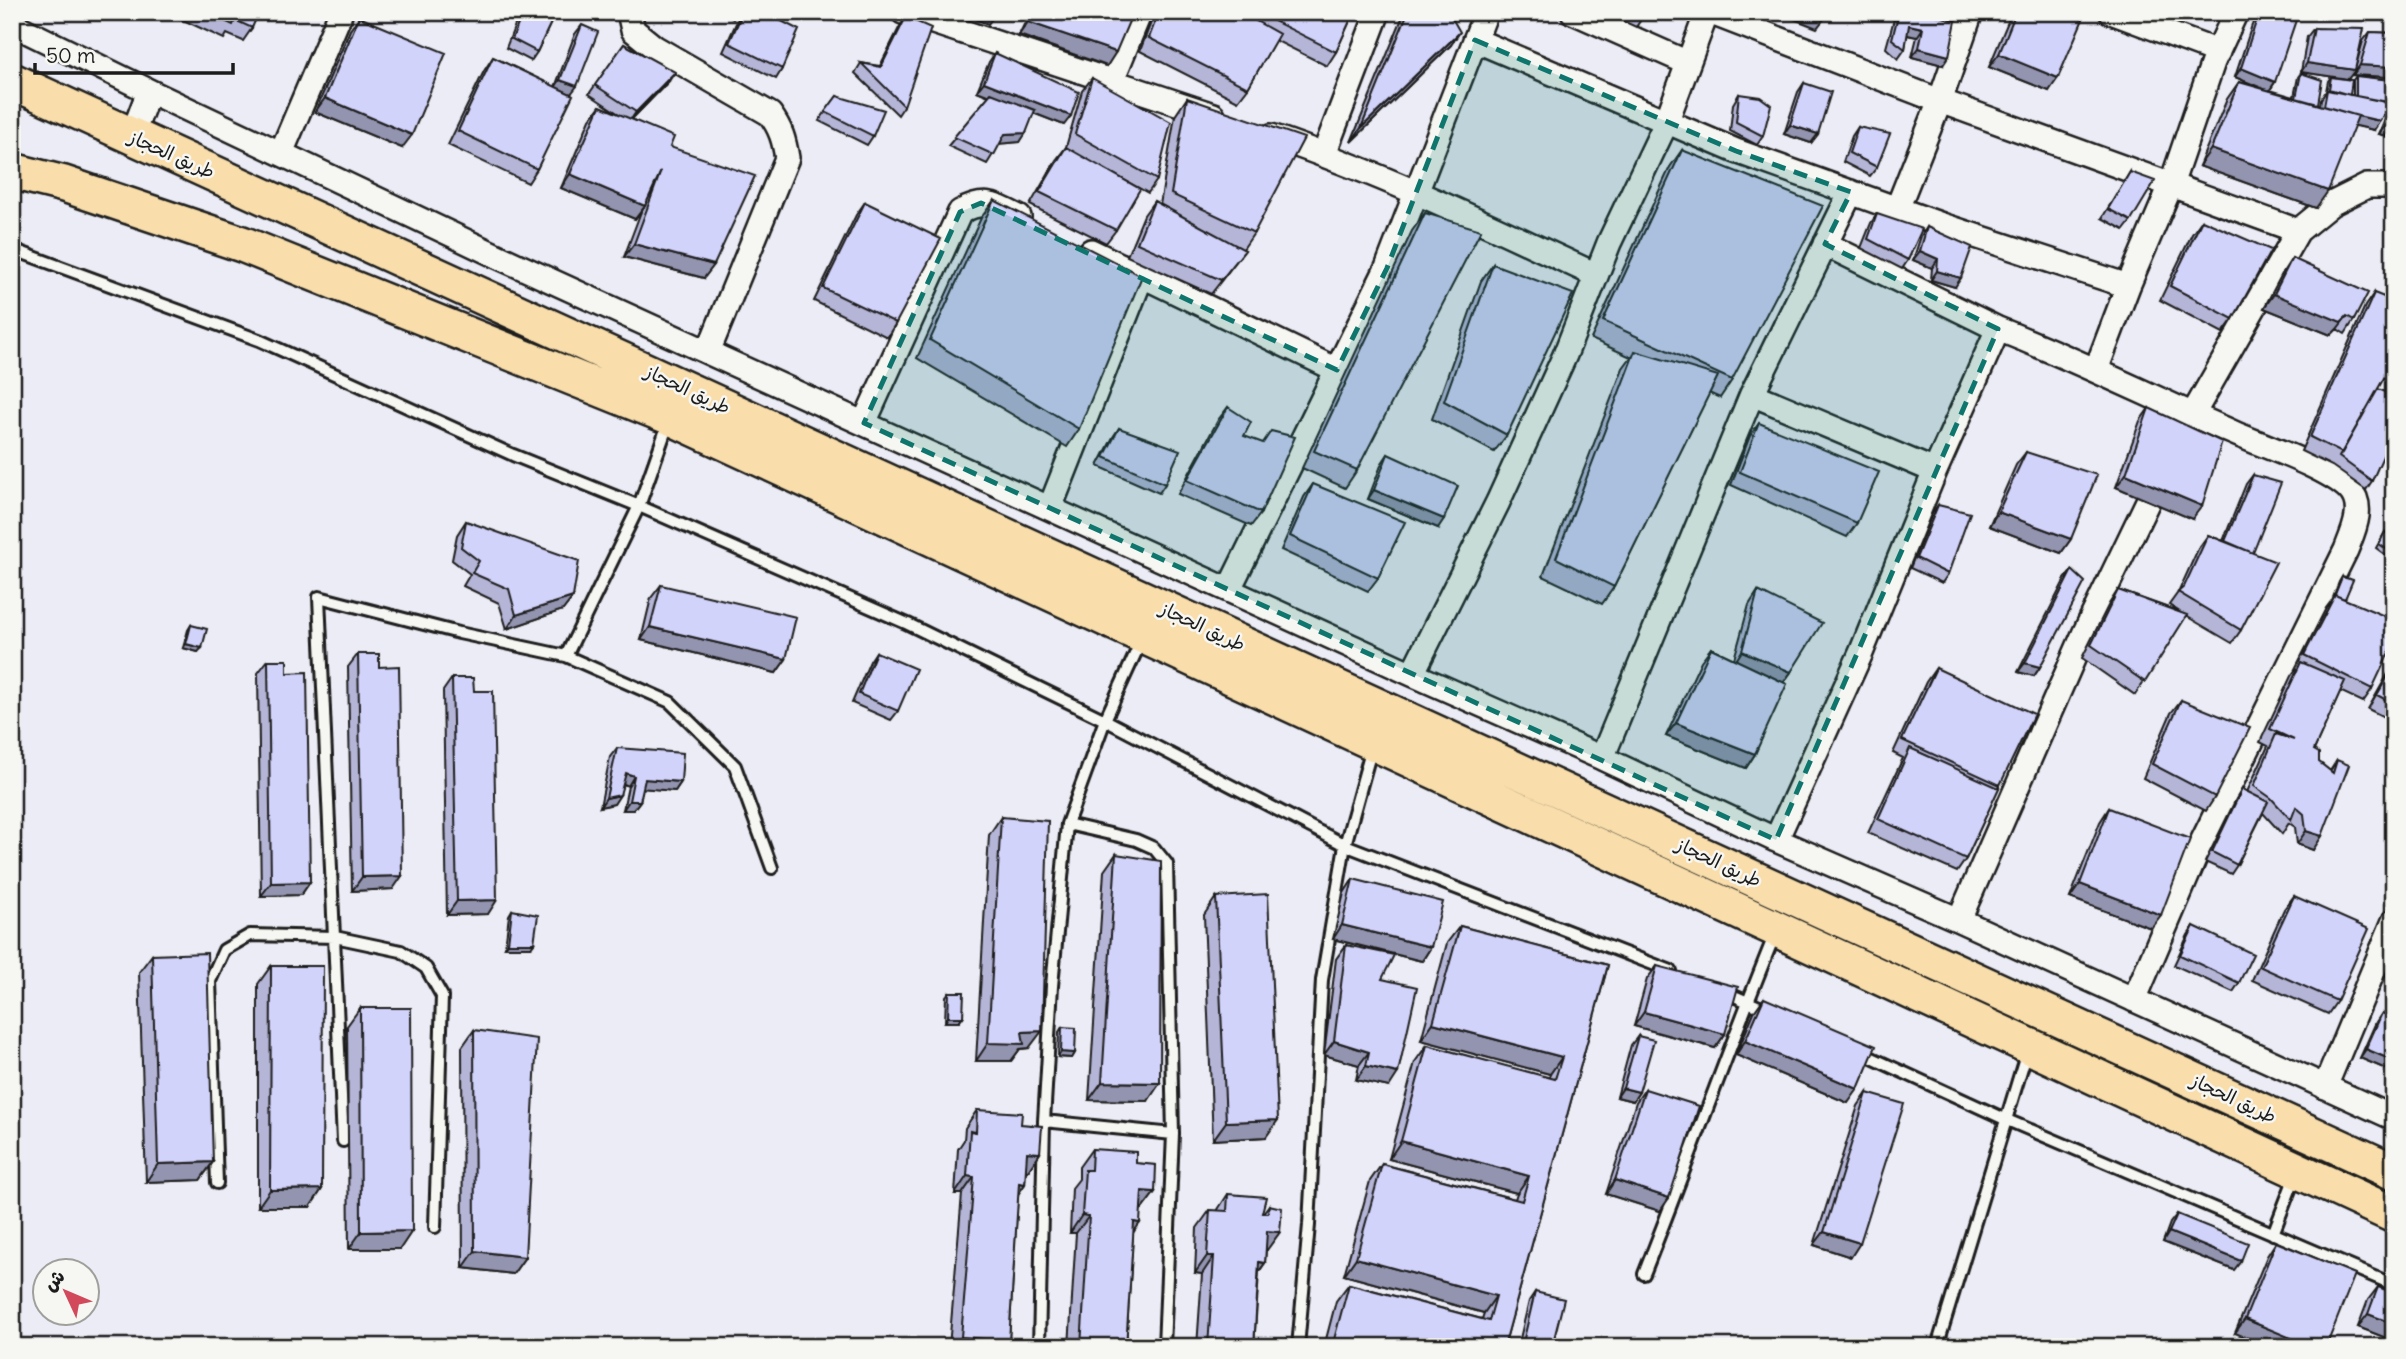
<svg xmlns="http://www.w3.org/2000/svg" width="2406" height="1359" font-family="Delius,'Playpen Sans Arabic',sans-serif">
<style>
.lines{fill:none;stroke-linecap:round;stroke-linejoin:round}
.service-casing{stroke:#1c1c1c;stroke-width:16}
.minor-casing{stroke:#1c1c1c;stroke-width:28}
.primary-casing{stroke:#1c1c1c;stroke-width:40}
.service{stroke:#f6f6f2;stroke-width:10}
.minor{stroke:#f6f6f2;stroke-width:23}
.primary{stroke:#f9deab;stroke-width:35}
.wall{fill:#b5b5d8;stroke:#1c1c1c;stroke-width:2}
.shaded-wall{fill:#9394b0;stroke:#1c1c1c;stroke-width:2}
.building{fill:#d2d3fb;stroke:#1c1c1c;stroke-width:2}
.marked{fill:#0f766e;fill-opacity:0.2;stroke:#0f766e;stroke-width:5;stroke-dasharray:14 9;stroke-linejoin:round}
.labels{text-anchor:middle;stroke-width:5;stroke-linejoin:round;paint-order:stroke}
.street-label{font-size:19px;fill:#1c1c1c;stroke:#f6f6f2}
</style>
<rect width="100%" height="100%" fill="#ebecf5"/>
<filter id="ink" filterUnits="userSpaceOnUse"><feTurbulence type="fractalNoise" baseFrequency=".0143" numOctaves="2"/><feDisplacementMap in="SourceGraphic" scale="14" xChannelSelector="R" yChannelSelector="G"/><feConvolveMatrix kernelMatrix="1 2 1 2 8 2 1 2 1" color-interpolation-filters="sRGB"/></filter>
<g filter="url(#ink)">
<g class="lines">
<g class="service-casing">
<path id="service" d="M12,249L259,340L513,455L639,506L908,624L1105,720L1345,845L1671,971
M566,656L670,702L735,766L772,868
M1067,824L1136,840L1154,848L1167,864L1173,1134L1164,1347
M1725,992L1771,1012
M1859,1052L2007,1120L2394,1285
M1044,1121L1173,1134
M343,1141L319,597L459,633L566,656L639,506L669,421
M217,1183L210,981L224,950L250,935L335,937L401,951L426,968L442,996L435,1227
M2273,1234L2296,1174
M1644,1274C1689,1161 1729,1046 1775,934
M1039,1347L1044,1121L1052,986L1067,824L1105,720L1142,639
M1298,1347L1309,1225L1322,980L1345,845L1372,747
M1937,1347L2027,1051"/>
</g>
<g class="minor-casing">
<path id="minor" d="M629,12L633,30L654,47L770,114C781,129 784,140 787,158L708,352
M903,12L1213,115
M1573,12L1688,63
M1709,12L1940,101L2298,231
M2111,12L2218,52
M12,24L149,91L497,256L1412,674L1602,758L1776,840L1959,920L2394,1118
M1475,40L1736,151L1942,225L2128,286
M1112,80L1140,12
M132,136L149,91
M1271,136C1383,174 1489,225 1596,275
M281,153L341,12
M1324,154L1378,12
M1897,209L1940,101L1971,12
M1091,251L1337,370
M1998,329C2078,360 2155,399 2234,433C2264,446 2328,468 2349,489C2366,506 2353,532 2346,550L2199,848L2134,1000
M2096,370L2128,286L2171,185L2213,62L2236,12
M1752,394L1935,471
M864,423L960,212C986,198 994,205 1019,217
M2185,428L2298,231L2331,204L2367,186H2394
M1050,508L1142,275
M1229,589L1387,268L1486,12
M1412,674L1498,502L1565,355L1609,243L1666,123L1707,12
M1602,758L1752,394L1851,192
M1776,840L1861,653L1935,471L1998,329L1825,244
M1959,920L2084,634L2161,474
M2325,1087L2394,921"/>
</g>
<g class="primary-casing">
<path id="primary" d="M12,81L2394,1172
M12,171L64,184L242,244L671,417L2394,1215"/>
</g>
<use href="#service" class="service"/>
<use href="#minor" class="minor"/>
<use href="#primary" class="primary"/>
</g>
<path class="wall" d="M166,12H254L252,28L243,41L227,34L224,39Z
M520,12H556L537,52L531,61L506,48Z
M720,12H738L733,19Z
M741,12H764L782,69L776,79L723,52Z
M1030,12H1133L1107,66L1019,35Z
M1155,12H1354L1336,52L1327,66L1275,40L1248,88L1238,101L1140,51Z
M1406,12H1437L1451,45L1351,142L1403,16Z
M1612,12H1644L1642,18L1636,27L1610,15Z
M1896,12H1927L1943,65L1912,57L1917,37L1907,35L1905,49L1898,59L1886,48Z
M2012,12H2086L2049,91L1989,67Z
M2258,16L2275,82L2270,90L2294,97L2298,77L2301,73L2318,104L2320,105L2321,99L2326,91L2328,81L2331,77L2350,95H2353V80L2356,76L2374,130L2354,125L2316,208L2199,166L2227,99L2239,82L2258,87L2235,77L2252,25Z
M359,17L402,148L315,112L350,30Z
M906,17L904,106L898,115L855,73L861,63L880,66L900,26Z
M582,25L571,94L537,169L528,183L448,145L484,71L493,57L555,87L575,34Z
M2314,28L2355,69L2363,41L2370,32L2394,33V69L2388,77L2353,75L2355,70L2348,79L2301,72L2307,37Z
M624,44L669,81L632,119L670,147L704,278L624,257L642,209L635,219L561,188L590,119L600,106L619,114L589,94Z
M995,53L1064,125L1033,113L1020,142L1000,143L987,164L948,146L989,96L977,91L989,62Z
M2394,76V138L2379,134L2388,112L2393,105H2392Z
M1092,78L1157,180L1148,193L1112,173L1116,230L1106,243L1030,205L1056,160L1066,147L1082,91Z
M1804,83L1818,134L1811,143L1784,134L1798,92Z
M1739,94L1763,136L1757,145L1730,131L1733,104Z
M837,96L873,136L867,145L819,121Z
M1187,98L1254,233L1243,249L1245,250L1235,263L1211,294L1127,256L1144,215L1154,201L1160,205L1175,116Z
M1858,127L1877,167L1870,176L1843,162L1852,136Z
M1682,150L1732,380L1720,398L1709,393L1614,587L1602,604L1543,576L1623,368L1631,357L1591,339L1670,167Z
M2130,172L2131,221L2124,230L2102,218Z
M994,200L1079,429L1067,447L917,358L981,218Z
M865,202L896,323L887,337L814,301L856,215Z
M1425,213L1357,470L1345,488L1302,468L1412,231Z
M1877,214L1908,260L1902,269L1861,248L1871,223Z
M2202,220L2233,319L2223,333L2160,300L2192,234Z
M1927,227L1955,287L1931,280L1932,268L1913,260L1921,236Z
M2292,258L2354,320L2345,334L2337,329L2331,335L2264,308L2283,272Z
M1493,264L1507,435L1494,452L1432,419L1481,281Z
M2374,293L2378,389L2372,481L2366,490L2332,466L2301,451L2365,306Z
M1228,407L1244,436L1261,513L1251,526L1178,494L1218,420Z
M2149,408L2192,519L2116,487L2140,421Z
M1759,423L1857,523L1847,537L1731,485L1750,436Z
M1119,428L1165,484L1159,493L1098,466L1113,437Z
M2026,452L2071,539L2061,553L1989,526L2016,465Z
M1388,454L1438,528L1368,499L1382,463Z
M2253,475V553L2241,630L2232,643L2186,616L2135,695L2082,658L2109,604L2118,590L2180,612L2169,605L2179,591L2198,549L2208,535L2223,541L2246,484Z
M1313,484L1378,578L1368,591L1281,550L1304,497Z
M1938,505L1948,574L1942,583L1910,568L1932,514Z
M466,521L573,597L563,610L507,629L499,603L463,586L470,574L452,560L457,535Z
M2385,532L2394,554L2391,559L2376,548Z
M2072,570L2040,667L2034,676L2018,672L2065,579Z
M2342,577L2345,599L2372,689L2363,702L2340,691L2314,750L2319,762L2330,771L2337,760L2313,850L2297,844L2295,827L2289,823L2282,834L2263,813L2237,865L2231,874L2205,862L2236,799L2242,789L2247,792L2268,746L2260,742L2291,676L2296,669H2295L2326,608L2332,600L2339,582Z
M661,585L786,659L776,673L641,640L651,598Z
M1758,591L1791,672L1784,682L1755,754L1746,768L1666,736L1701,661L1711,648L1734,659L1749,605Z
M191,625L198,652L183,648L188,630Z
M876,652L898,711L891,720L852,703L870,661Z
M358,654L379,667L393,889L352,891L348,667Z
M268,660L287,673L310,882L301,895L261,896L258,673Z
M2394,663V722L2368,709Z
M1936,668L2000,785L1966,859L1957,872L1868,833L1903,758L1893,753L1926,682Z
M452,678L474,691L488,914L447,915L443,691Z
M2181,700L2215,797L2206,811L2143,778L2171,713Z
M617,748L681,782L675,791L643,788L640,801L633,810H623L628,786L623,784L614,804L600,807L610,757Z
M2109,808L2151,928L2070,898L2100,822Z
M1001,817L1029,1048L1020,1049L1011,1061H976L989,835Z
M1116,854L1148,1101L1089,1100L1104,871Z
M1353,879L1431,947L1422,961L1333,939L1344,893Z
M2294,896L2337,1001L2328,1014L2252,980L2284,909Z
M1216,897L1266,1137L1213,1140L1204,915Z
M512,910L531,947H505L509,915Z
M1460,926L1608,965L1504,1347H1324L1336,1301L1349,1284L1482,1319L1484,1313L1344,1275L1370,1181L1382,1164L1515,1199L1517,1193L1389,1159L1415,1062L1427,1045L1549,1078L1550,1074L1421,1040L1447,943Z
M2194,926L2239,983L2233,992L2174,965L2188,935Z
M1346,945L1389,1087L1356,1080L1359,1065L1324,1055L1336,959Z
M152,955L213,1162L200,1180L146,1182L139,972Z
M271,966L322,1189L310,1207H258V984Z
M1657,966L1725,1034L1715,1048L1634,1026L1647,979Z
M949,992L963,1017L959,1022H945L946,996Z
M1764,998L1848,1103L1736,1055L1754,1012Z
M360,1008L400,1249H349L347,1026Z
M2382,1013L2394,1018V1071L2393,1072L2360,1058L2376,1022Z
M1062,1027L1075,1053L1072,1058L1058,1057L1059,1032Z
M474,1030L525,1257L513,1274L463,1268L462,1047Z
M1638,1036L1639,1092L1633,1101L1617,1097L1631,1045Z
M1645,1089L1660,1211L1606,1194L1636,1102Z
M1867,1093L1851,1257L1814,1245L1858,1106Z
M977,1110L1021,1124L1040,1153L1028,1171H1026L1025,1184L1018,1194L1009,1341L1005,1347H949L962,1194H955L958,1149L964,1140L965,1128Z
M1092,1149L1136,1163L1155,1192L1142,1209H1141L1133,1233L1126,1347H1069L1076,1233H1070L1072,1188L1079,1179V1167Z
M1228,1194L1262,1213H1263L1269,1205L1267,1250H1266L1265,1263L1259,1272L1254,1347H1197L1202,1274L1195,1273L1197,1228L1210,1210L1217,1211Z
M2177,1214L2234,1270L2163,1242L2170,1223Z
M2276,1242L2355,1274L2235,1333L2267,1256Z
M2378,1287L2394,1293V1341L2358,1327L2368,1300Z
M1535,1292L1552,1347H1518L1529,1301Z"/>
<path class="shaded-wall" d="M957,12H997L988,24Z
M1776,12H1807L1824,19L1817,28Z
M1028,22L1116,52L1107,66L1019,35Z
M1909,25L1923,28L1917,37L1903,34Z
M1460,32L1451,45L1351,142L1361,128Z
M1919,48L1949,56L1943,65L1912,57Z
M1999,54L2058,78L2049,91L1989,67Z
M2307,63L2355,70L2348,79L2301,72Z
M2360,65L2394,67V69L2388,77L2353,75Z
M2241,68L2275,82L2269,91L2235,77Z
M675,72L669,81L630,121L636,112Z
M560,80L577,86L570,95L554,89Z
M984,82L1071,116L1064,125L977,91Z
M325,98L412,135L402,148L315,112Z
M2323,108L2380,121L2374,130L2317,117Z
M1790,125L1818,134L1811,143L1784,134Z
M2386,125L2394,127V138L2379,134Z
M1026,133L1020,142L998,144L1005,134Z
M2211,149L2328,191L2316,208L2199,166Z
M570,174L645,206L635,219L561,188Z
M634,244L714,265L704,278L624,257Z
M1920,251L1938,259L1932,268L1913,260Z
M1937,271L1961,278L1955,287L1931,280Z
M2274,294L2347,316L2337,329L2331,335L2264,308Z
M2126,474L2202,506L2192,519L2116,487Z
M1374,490L1444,519L1438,528L1368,499Z
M1998,512L2071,539L2061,553L1989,526Z
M573,597L563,610L507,629L516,615Z
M650,627L786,659L776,673L641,640Z
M186,644L202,648L198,652L183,648Z
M1742,651L1791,672L1781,686L1733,665Z
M2025,663L2040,667L2034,676L2018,672Z
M1676,723L1755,754L1746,768L1666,736Z
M626,773L634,776L628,786L620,782Z
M645,779L681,782L675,791L639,788Z
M620,795L614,804L600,807L606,798Z
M629,801H640L633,810H623Z
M2306,831L2322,836L2313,850L2297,844Z
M402,876L393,889L352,891L362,877Z
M310,882L301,895L261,896L271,883Z
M2080,884L2161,915L2151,928L2070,898Z
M497,900L488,914L447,915L457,901Z
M1342,925L1431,947L1422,961L1333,939Z
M508,943H534L531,947H505Z
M1644,1012L1725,1034L1715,1048L1634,1026Z
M948,1017H963L959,1022H945Z
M1433,1023L1562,1057L1550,1074L1421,1040Z
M1042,1031L1029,1048L1020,1049L1011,1061H976L988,1043L1022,1032Z
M1334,1041L1369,1052L1359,1065L1324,1055Z
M1745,1041L1858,1089L1848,1103L1736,1055Z
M2366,1049L2394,1061V1071L2393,1072L2360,1058Z
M1061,1052L1075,1053L1072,1058L1058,1057Z
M1366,1066L1398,1073L1389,1087L1356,1080Z
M1102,1082L1160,1083L1148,1101L1089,1100Z
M1623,1088L1639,1092L1633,1101L1617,1097Z
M1278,1120L1266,1137L1213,1140L1226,1122Z
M1401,1141L1529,1176L1517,1193L1389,1159Z
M1027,1152L1040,1153L1028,1171L1015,1170Z
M213,1162L200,1180L146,1182L158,1164Z
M967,1176L974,1177L962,1194H955Z
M1615,1180L1669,1198L1660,1211L1606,1194Z
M1019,1183L1025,1184L1013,1202Z
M322,1189L310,1207H258L270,1190Z
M1142,1191L1155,1192L1142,1209H1129Z
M1082,1215L1089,1216L1076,1233H1070Z
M1134,1222L1140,1223L1128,1240Z
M412,1231L400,1249H349L361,1232Z
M1267,1231L1280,1232L1267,1250L1255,1249Z
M1824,1232L1860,1243L1851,1257L1814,1245Z
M2169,1232L2241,1261L2234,1270L2163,1242Z
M475,1251L525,1257L513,1274L463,1268Z
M1207,1256H1214L1202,1274L1195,1273Z
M1356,1258L1496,1296L1484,1313L1344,1275Z
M1259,1262L1265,1263L1252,1281Z
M2368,1314L2394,1324V1341L2358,1327Z
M2245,1319L2313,1347H2270L2235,1333Z
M961,1337L1009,1341L1005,1347H954Z"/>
<path class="building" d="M205,12H254L258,14L252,28L235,20L233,25Z
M523,12H556L537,52L512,39Z
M743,12H764L799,30L782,69L729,43Z
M1033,12H1133L1116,52L1028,22Z
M1159,12H1240L1279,34L1248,88L1149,38Z
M1256,12H1354L1336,52Z
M1408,12H1437L1452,18L1460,32L1361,128Z
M1629,12H1644L1642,18Z
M1807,12H1826L1824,19Z
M1899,12H1927L1956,21L1949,56L1919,48L1923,28L1909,25L1905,49L1892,39Z
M2016,12H2086L2058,78L1999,54Z
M2258,16L2296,20L2275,82L2241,68Z
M359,17L446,53L412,135L325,98Z
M906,17L931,28L904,106L861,63L881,67Z
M582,25L598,32L577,86L560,80Z
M2314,28L2364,29L2355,70L2307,63Z
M2370,32L2394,33V67L2360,65Z
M624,44L675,72L636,112L595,85Z
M995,53L1079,92L1071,116L984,82Z
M493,57L573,95L537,169L458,131Z
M2301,73L2322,80L2318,104L2296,98Z
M2356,76L2390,80L2388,102L2356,96Z
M2331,77L2352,80L2350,95L2329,89Z
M1092,78L1171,122L1157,180L1075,134Z
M2239,82L2358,116L2328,191L2211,149Z
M1804,83L1831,92L1818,134L1790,125Z
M2327,90L2390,103L2380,121L2358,116L2324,106Z
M991,93L1035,110L1026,133L1005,134L994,155L954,137Z
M1739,94L1760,97L1771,105L1763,136L1736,122Z
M837,96L884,110L873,136L825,112Z
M1187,98L1304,138L1254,233L1171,194Z
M2394,105V127L2386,125Z
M600,106L674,137L670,147L755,176L714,265L634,244L661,171L645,206L570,174Z
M1858,127L1890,134L1877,167L1849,153Z
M1066,147L1140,189L1116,230L1039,192Z
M1682,150L1823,206L1732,380L1603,321Z
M2130,172L2155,181L2131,221L2108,209Z
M994,200L1142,276L1079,429L930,340Z
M1154,201L1245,250L1221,280L1137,243Z
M865,202L941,239L896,323L823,288Z
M1425,213L1481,230L1357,470L1314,451Z
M1877,214L1922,229L1908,260L1868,239Z
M2202,220L2271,250L2233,319L2170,286Z
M1927,227L1972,247L1961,278L1937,271L1938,259L1920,251Z
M2292,258L2368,293L2354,320L2347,316L2341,322L2274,294Z
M1493,264L1573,294L1507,435L1444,401Z
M2374,293L2394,301V360L2342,453L2310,437Z
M1635,351L1718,376L1614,587L1556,558Z
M2378,389L2394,395V431L2372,481L2339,457Z
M1228,407L1251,422L1244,436L1263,443L1271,431L1295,437L1261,513L1187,480Z
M2149,408L2222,442L2202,506L2126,474Z
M1759,423L1879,472L1857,523L1740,472Z
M1119,428L1180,450L1165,484L1104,457Z
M2026,452L2097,475L2071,539L1998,512Z
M1388,454L1458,486L1444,519L1374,490Z
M2253,475L2281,483L2253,553L2225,541Z
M1313,484L1405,522L1378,578L1290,536Z
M1938,505L1970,513L1948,574L1916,558Z
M466,521L579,561L573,597L516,615L509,589L472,573L479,561L461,547Z
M2385,532L2394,537V554L2379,544Z
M2208,535L2276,562L2241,630L2178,592L2184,587Z
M2072,570L2085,582L2040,667L2025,663Z
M2342,577L2353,580L2345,599L2335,595L2334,597Z
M661,585L796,617L786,659L650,627Z
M2118,590L2187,615L2145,682L2091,645Z
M1758,591L1822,623L1791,672L1742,651Z
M2335,595L2394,620V642L2372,689L2304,655Z
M191,625L207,629L202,648L186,644Z
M1711,648L1787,684L1755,754L1676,723Z
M876,652L916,669L898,711L859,694Z
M358,654H379V667L399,666L402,876L362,877Z
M268,660H287V673L307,672L310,882L271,883Z
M2301,662L2345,681L2314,750L2319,753V762L2333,773L2337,760L2349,765L2322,836L2306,831L2304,814L2296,807L2291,820L2271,798L2254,786L2276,734L2294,740L2270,729Z
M2394,666V704L2377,695Z
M1936,668L2034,714L2000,785L1902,740Z
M452,678H473L474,691H493L497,900L457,901Z
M2181,700L2250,728L2215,797L2152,764Z
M617,748L683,753L681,782L645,779L640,801H629L634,776L626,773L620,795L606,798Z
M1910,748L1999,788L1966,859L1878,819Z
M2242,789L2268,802L2237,865L2212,852Z
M2109,808L2190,839L2161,915L2080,884Z
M1001,817L1048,821L1042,1031L1022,1032L1024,1044L988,1043Z
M1116,854L1161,861L1160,1083L1102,1082Z
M1353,879L1443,902L1431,947L1342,925Z
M1268,894L1278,1120L1226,1122L1216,897Z
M2294,896L2369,929L2337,1001L2261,967Z
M512,910L538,915L534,943H508Z
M1460,926L1608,965L1504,1347H1332L1349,1284L1489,1321L1492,1310L1496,1296L1356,1258L1382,1164L1522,1201L1529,1176L1401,1141L1427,1045L1555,1079L1562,1057L1433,1023Z
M2194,926L2253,954L2239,983L2180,955Z
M1346,945L1394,955L1382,979L1417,987L1398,1073L1366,1066L1369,1052L1334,1041Z
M207,953L213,1162L158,1164L152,955Z
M271,966H323L322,1189L270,1190Z
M1657,966L1738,987L1725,1034L1644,1012Z
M949,992H964L963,1017H948Z
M1764,998L1876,1046L1858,1089L1745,1041Z
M360,1008H411L412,1231L361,1232Z
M2382,1013L2394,1018V1061L2366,1049Z
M1062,1027L1076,1028L1075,1053L1061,1052Z
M474,1030L537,1039L525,1257L475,1251Z
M1638,1036L1654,1040L1639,1092L1623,1088Z
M1645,1089L1699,1106L1669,1198L1615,1180Z
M1867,1093L1904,1104L1860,1243L1824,1232Z
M977,1110L1022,1113L1021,1124L1042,1126L1040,1153L1027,1152L1025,1184L1019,1183L1009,1341L961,1337L974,1177L967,1176L970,1131L976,1132Z
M1092,1149L1136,1152V1163L1156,1165L1155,1192L1142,1191L1140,1223L1134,1222L1126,1347H1081L1089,1216L1082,1215L1085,1170H1091Z
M1228,1194L1266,1197L1262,1213H1268L1269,1205L1282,1208L1280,1232L1267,1231L1265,1263L1259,1262L1254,1347H1208L1214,1256H1207L1210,1210L1227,1211Z
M2177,1214L2248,1243L2241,1261L2169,1232Z
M2276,1242L2355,1274L2326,1347H2313L2245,1319Z
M2378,1287L2394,1293V1324L2368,1314Z
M1535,1292L1564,1299L1552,1347H1522Z"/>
</g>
<path class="marked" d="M1475,40L1736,151L1851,192L1825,244L1998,329L1776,840L864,423L960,212L981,203L1337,370L1387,268Z"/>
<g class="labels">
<g class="street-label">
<text transform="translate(172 154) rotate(24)" y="7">طريق الحجاز</text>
<text transform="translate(688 389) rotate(25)" y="7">طريق الحجاز</text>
<text transform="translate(1203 626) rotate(25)" y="7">طريق الحجاز</text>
<text transform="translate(1719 862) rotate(25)" y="7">طريق الحجاز</text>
<text transform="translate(2234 1098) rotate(25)" y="7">طريق الحجاز</text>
</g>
</g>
<rect width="2406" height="1359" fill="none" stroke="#f6f6f2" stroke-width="42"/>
<rect x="21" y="21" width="2364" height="1317" fill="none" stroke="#1c1c1c" stroke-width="2.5" filter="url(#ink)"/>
<g transform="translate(66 1292) rotate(314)"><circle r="33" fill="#f6f6f2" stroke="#9f9f9c" stroke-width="2"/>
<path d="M0-5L12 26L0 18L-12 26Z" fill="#d1495b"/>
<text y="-10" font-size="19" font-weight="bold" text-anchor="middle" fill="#1c1c1c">ش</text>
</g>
<path d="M35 63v10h198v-10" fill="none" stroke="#1c1c1c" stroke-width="3.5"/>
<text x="46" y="63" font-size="21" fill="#1c1c1c" stroke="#f6f6f2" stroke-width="5" paint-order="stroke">50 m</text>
</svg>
